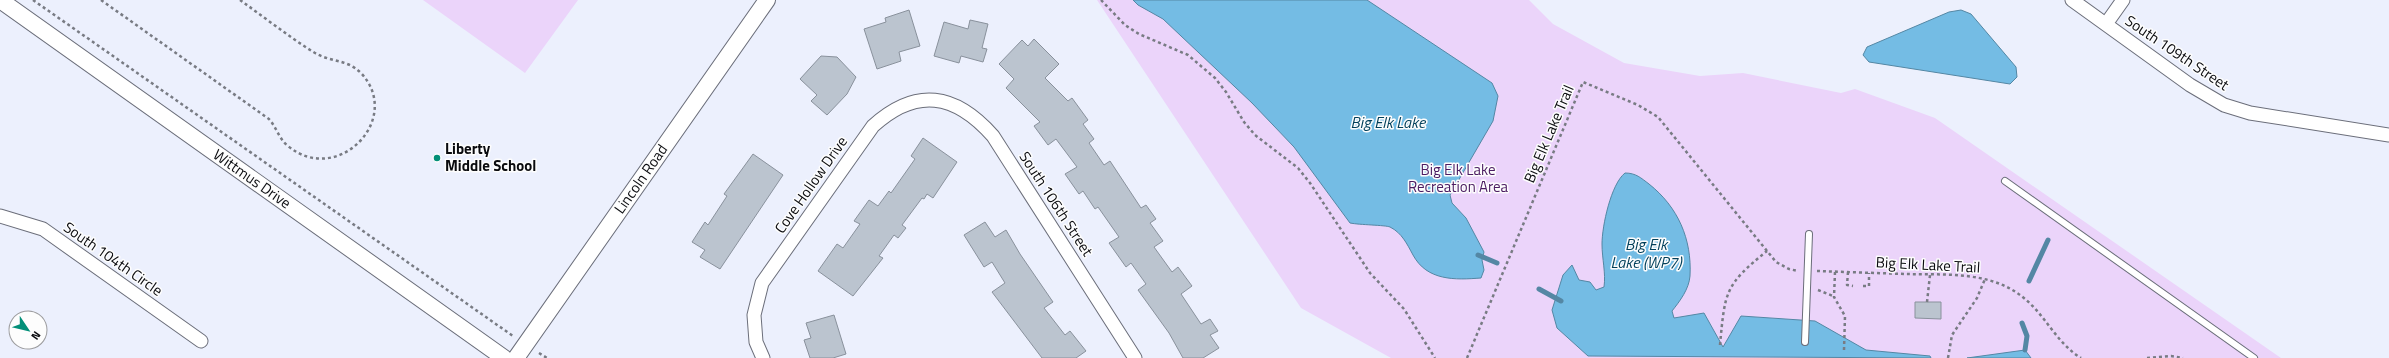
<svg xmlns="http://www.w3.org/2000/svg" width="2389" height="358" font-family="'Titillium Web',sans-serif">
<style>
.green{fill:#ebd4fa}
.water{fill:#74bce4;stroke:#5487a4}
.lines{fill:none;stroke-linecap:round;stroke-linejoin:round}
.stream{stroke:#5487a4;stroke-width:5}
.building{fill:#bbc4cf;stroke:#89919c}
.service-casing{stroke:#6b6e7a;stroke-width:8}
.minor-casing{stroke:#6b6e7a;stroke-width:15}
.tertiary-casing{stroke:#6b6e7a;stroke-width:18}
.path{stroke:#787b83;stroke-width:2.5;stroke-dasharray:3 3;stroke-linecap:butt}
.service{stroke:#fff;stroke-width:6}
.minor{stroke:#fff;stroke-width:13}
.tertiary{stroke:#fff;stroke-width:16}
.poi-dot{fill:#028f78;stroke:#fdfdfd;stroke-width:1.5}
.labels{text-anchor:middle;stroke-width:3;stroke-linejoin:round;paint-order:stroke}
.street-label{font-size:15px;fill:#0a0b0f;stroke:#fdfdfd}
.poi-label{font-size:15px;font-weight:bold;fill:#0a0b0f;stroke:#fdfdfd;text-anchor:start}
.park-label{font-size:15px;fill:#4b1c62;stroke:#fdfdfd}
.water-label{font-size:16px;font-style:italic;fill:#003f5a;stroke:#fdfdfd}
</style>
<rect width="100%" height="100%" fill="#ecf0fd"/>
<path class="green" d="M423,0H578L525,73Z
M1097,0H1529L1553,24L1624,63L1700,76L1743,73L1841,93L1855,89L1935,118L2281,358H1391L1301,308Z"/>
<path class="water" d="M1133,0H1367L1492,83L1498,96L1493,121L1450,195L1452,203L1466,218L1484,252L1482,260L1484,270L1481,278C1455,280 1427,281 1413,255C1407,244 1402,233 1390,227C1385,225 1360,225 1350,223L1294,147L1252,103L1163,19L1138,5Z
M1961,10L1971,14L2016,67L2017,77L2010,84L1869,62L1863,55L1867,47L1949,12Z
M1625,173C1636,173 1641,178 1649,184C1678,207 1692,239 1690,276C1689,289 1680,301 1672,311L1674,318L1704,313L1723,347L1741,316L1815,321L1866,350L1930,356L1931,358L1588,356L1557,328L1552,310L1563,275L1572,265L1579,280L1590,282L1596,290L1604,287C1606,273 1602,259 1602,244C1602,226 1611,184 1625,173Z
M2025,350L2031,358H1967Z"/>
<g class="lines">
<path class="stream" d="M1478,255L1497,263
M2029,281L2048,240
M1539,289L1561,301
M2022,323L2027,336L2025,350"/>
</g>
<path class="building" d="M909,10L920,46L899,52L901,61L877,69L864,29L886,22L885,18Z
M970,20L988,24L982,48L987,49L983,62L961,56L959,63L934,56L944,22L968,29Z
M1034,39L1059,64L1045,78L1068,101L1072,98L1088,120L1083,124L1094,139L1089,143L1104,165L1110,161L1141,208L1146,205L1156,219L1150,223L1163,241L1154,247L1172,272L1178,267L1192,286L1181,294L1201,324L1210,319L1218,331L1210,335L1219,348L1203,358H1183L1169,333L1138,290L1146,284L1131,263L1126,267L1109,243L1119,237L1098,207L1095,209L1083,191L1079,194L1065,174L1077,167L1056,139L1048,145L1034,126L1040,122L1006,88L1014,79L999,64L1022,40L1028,46Z
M821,56L837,57L856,77L847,94L827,115L811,101L817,95L800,79Z
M923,138L957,162L933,198L927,194L924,199L922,198L902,225L906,228L898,238L894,235L879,256L883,258L853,296L818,271L837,244L843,248L860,224L854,221L869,200L878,206L889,191L891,193L915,159L911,156Z
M753,154L783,175L720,269L700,257L705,250L692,242L705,222L708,225L727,196L724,194Z
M985,222L995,237L1006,230L1020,254L1053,302L1044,308L1065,335L1070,331L1086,351L1076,358H1042L992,292L1005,283L992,262L984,267L964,235Z
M1915,302H1941V319L1915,318Z
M834,315L846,354L833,358H810L804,340L811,338L806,323Z"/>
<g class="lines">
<g class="service-casing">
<path id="service" d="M2005,181L2254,358
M1805,342L1809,234"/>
</g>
<g class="minor-casing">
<path id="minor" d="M2072,0L2190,85L2224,105L2250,113L2389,135
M2106,24L2123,0
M0,216L43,229L201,341
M763,358L756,342L754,315L762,283L873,126C916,87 955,93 993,136L1135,358"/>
</g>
<g class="tertiary-casing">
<path id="tertiary" d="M0,0L504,358
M516,358L767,0"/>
</g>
<path class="path" d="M33,0L513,336
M101,0L269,119C277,128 279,139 288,146C337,187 404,119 361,73C347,59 330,62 315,53C289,37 264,17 240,0
M1101,0L1125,25L1139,34L1188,55L1215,78L1226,92L1244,122L1255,135L1298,168L1310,183L1370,273L1404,309L1435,358
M1817,271C1846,272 1876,273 1905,274C1944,275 1988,271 2020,295C2045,313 2055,342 2081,358
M1835,272L1834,297L1845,316L1844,350
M1848,272L1847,285L1853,286
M1863,286H1869V273
M1818,290L1833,296
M1927,302L1930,275
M1720,345C1725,291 1725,285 1767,251
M539,353L547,358
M1467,358L1583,82L1638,105L1658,117L1776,262L1789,269L1798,271
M1948,358L1952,335L1977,298L1985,279
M2147,358L2171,356L2183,358"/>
<use href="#service" class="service"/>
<use href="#minor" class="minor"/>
<use href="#tertiary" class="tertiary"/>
</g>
<circle class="poi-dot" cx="437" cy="158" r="4"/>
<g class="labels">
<g class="street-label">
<text transform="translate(2177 53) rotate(34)" y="5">South 109th Street</text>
<text transform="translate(1549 134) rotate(-67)" y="5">Big Elk Lake Trail</text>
<text transform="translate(252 179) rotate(35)" y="5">Wittmus Drive</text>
<text transform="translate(641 179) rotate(-55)" y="5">Lincoln Road</text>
<text transform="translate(811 185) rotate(-55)" y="5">Cove Hollow Drive</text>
<text transform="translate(1056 204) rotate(57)" y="5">South 106th Street</text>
<text transform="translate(113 259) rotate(35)" y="5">South 104th Circle</text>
<text transform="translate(1928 265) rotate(3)" y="5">Big Elk Lake Trail</text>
</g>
<g class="poi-label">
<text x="445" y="154">Liberty<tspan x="445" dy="17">Middle School</tspan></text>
</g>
<g class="park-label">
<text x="1458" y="175">Big Elk Lake<tspan x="1458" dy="17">Recreation Area</tspan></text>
</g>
<g class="water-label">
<text x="1388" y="128">Big Elk Lake</text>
<text x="1646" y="250">Big Elk<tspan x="1646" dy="18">Lake (WP7)</tspan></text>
</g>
</g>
<g transform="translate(28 330) rotate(125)"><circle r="19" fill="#fdfdfd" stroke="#9c9c9e"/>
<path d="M0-3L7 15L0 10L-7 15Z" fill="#028f78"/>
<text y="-6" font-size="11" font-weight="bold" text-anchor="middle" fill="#0a0b0f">N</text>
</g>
</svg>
